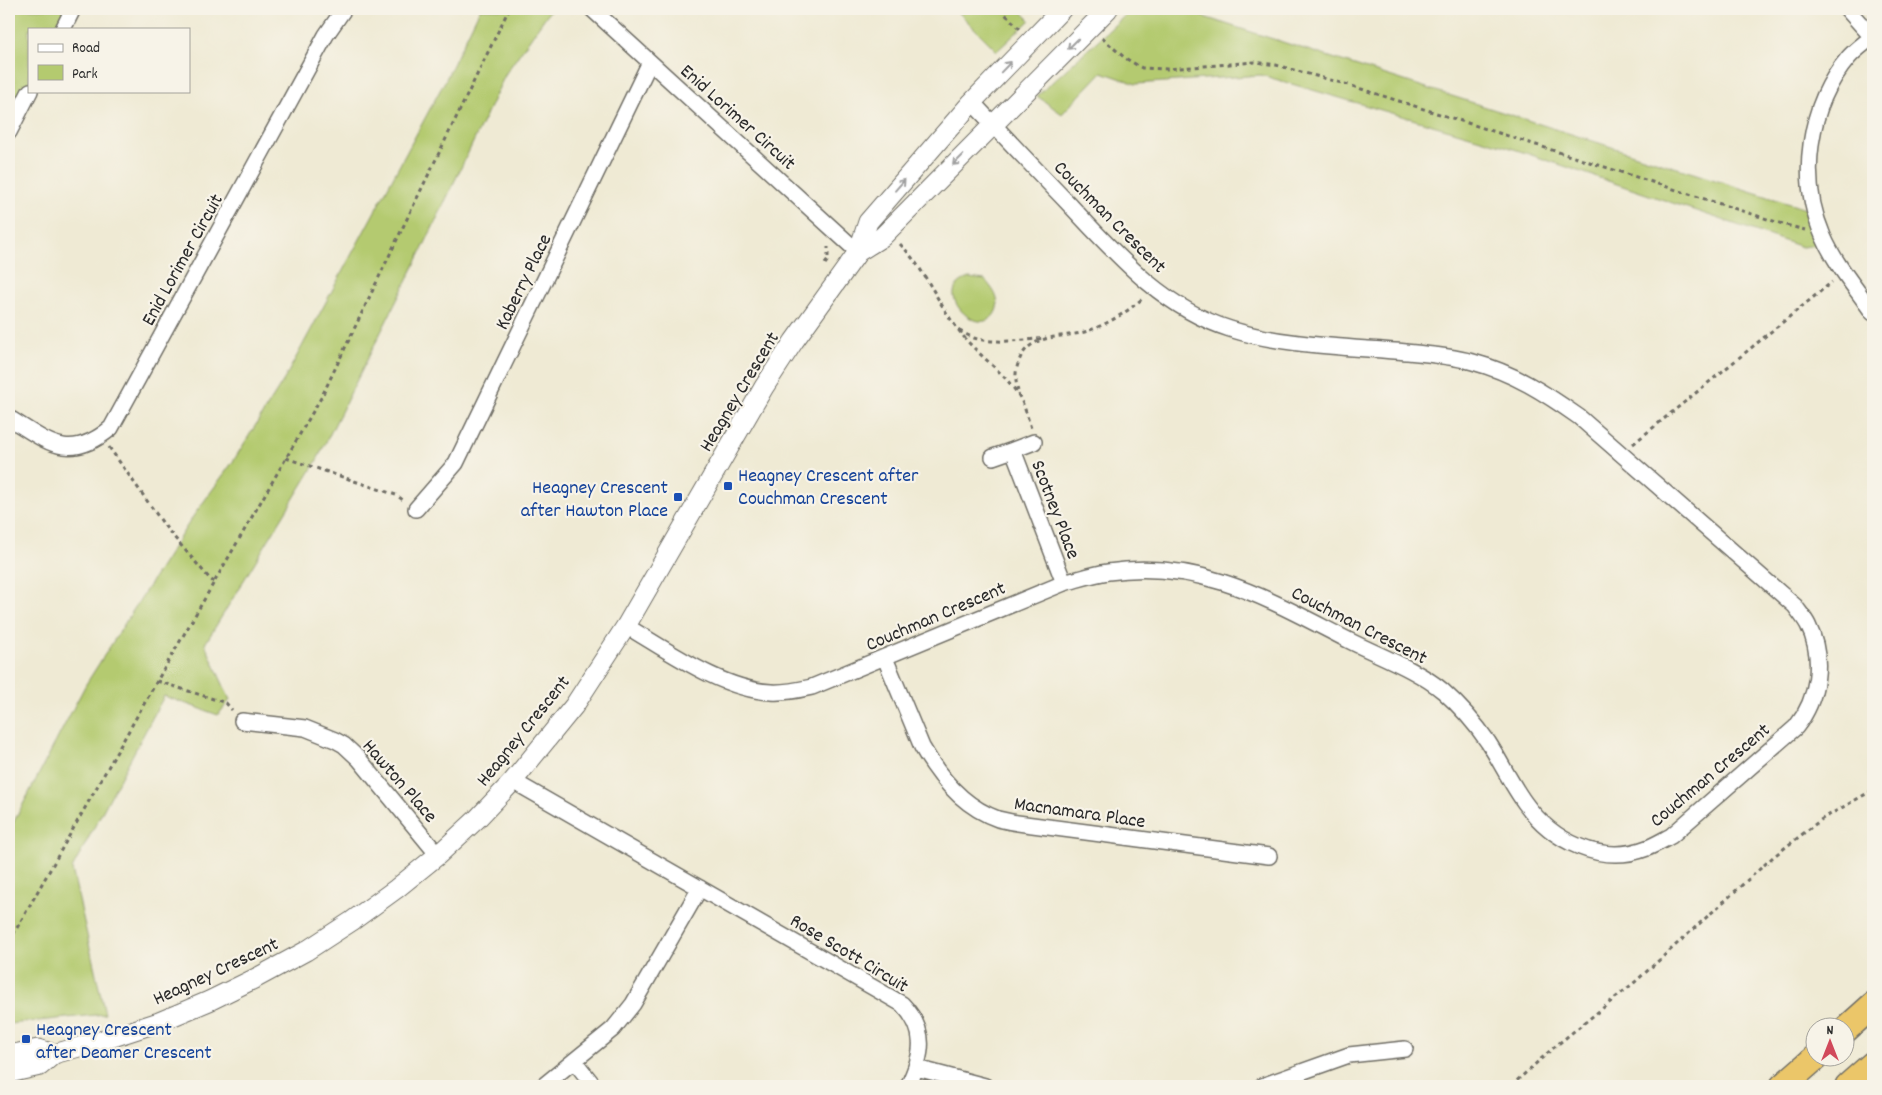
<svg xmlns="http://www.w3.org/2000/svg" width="1882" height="1095" font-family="Dekko,sans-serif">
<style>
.green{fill:#b4ca6f;stroke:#707a4d}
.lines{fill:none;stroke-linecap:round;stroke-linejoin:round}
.minor-casing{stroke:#706e66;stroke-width:18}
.tertiary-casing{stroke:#706e66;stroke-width:21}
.trunk-casing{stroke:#706e66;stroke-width:28}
.path{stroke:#706e66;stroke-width:3;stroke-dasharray:4 4;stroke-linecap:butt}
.minor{stroke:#fff;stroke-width:15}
.tertiary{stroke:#fff;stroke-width:19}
.trunk{stroke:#ebc669;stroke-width:25}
.oneway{stroke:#a0a0a0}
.transit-dot{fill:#1a4fb4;stroke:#f7f3e8;stroke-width:2}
.labels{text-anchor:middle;stroke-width:4.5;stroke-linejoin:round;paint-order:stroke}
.street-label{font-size:20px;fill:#2b2b2b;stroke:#f7f3e8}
.transit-label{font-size:20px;fill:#164399;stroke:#f7f3e8;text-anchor:start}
</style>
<rect width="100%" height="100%" fill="#f7f3e8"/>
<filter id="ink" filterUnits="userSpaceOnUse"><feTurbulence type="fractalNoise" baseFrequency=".02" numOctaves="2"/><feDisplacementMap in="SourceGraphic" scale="10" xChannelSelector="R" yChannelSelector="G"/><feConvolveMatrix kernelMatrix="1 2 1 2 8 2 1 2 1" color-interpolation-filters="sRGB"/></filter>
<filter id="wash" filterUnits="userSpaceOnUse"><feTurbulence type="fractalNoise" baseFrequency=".0096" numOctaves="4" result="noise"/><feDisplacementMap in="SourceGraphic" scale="20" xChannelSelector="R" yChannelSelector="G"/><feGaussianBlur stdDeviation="1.12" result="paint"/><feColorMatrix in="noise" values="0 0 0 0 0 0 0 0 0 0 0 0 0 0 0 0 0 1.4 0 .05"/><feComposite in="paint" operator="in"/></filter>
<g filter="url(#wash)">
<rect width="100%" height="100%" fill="#efead4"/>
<path class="green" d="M9,9H73L63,29H29V91L9,132Z
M480,9H551L506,73L421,252L316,462L205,644L230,700L218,715L164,696L72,869L105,1014L9,1024V831L86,684L194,515L232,463L285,378L445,81Z
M955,9H1019L1030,20L997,51Z
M1132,9H1179L1806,209L1817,245L1802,247L1508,147L1261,75L1136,84L1102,72L1062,114L1037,96Z
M969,278L985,280C993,289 1001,299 996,311C982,343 928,291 969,278Z"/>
</g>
<g filter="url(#ink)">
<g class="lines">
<g class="minor-casing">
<path id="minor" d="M592,9L858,252
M1847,9L1873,38
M63,29L73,9
M1872,37C1865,43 1856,49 1849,57C1808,105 1798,178 1823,236C1835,264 1856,288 1873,313
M9,132L30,91
M9,418C48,442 69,463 111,428L326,35L344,9
M1034,442L1013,450L1064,583
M993,457L1013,450
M416,509L456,463L650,62
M626,626C667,650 722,690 771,692C785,693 798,690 812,687L1064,583C1079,579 1093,574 1108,572C1202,558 1271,601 1350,641C1380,656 1418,670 1443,691C1460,706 1475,723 1488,742C1501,762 1511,784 1525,803C1552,841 1601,866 1647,848C1655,845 1663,840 1671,836L1796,727C1818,699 1825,659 1808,625C1805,619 1799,612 1795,606L1579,417C1545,393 1514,373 1473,362C1451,356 1428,354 1406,352C1350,347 1283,346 1230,329C1162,308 1115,253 1068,203C1036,170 1004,136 972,102
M885,658L922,747C939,777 964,807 998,819C1006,821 1016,823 1025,824L1269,856
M242,721L305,728L335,740L344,745L359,759L438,855
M513,781L902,1004C928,1031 923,1055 908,1086
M575,1062L594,1086
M917,1068L985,1086
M543,1086L613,1029L633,1004L700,888
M1262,1086L1349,1055L1405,1049"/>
</g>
<g class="tertiary-casing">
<path id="tertiary" d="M858,252L882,237L1108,9
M9,1055L38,1049L54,1054
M9,1073L40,1066L54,1054L107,1039L159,1022L209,1001L258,977L306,951L352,921L396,889L438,855L477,819L513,781L574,706L626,626L764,387L794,341L858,252L868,222L972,102L1062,9"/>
</g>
<g class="trunk-casing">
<path id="trunk" d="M1844,1031L1873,1005
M1783,1086L1815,1058
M1848,1086L1873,1064"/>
</g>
<path class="path" d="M1000,9L1020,29
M1102,38L1125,58L1142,68L1167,69L1255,62L1276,65L1352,86L1786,225L1805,230
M900,244C926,270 937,303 960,332C976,354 1001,369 1017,393C1024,402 1027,417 1031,428
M825,264L828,260V247
M959,331C964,333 969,336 974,338C994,344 1026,340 1046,338
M1018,391C1015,381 1015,371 1019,361C1030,332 1064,339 1088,331C1109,323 1128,312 1144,297
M1633,444L1832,282
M109,447L167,529L210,579L214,582
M286,458L396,495L403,500
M157,681L226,703L232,710
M9,942L157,681L322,396L403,227L509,9
M1511,1086L1552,1049L1635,982L1773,857L1822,819L1873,790"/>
<use href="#minor" class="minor"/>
<use href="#tertiary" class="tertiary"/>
<use href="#trunk" class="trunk"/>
</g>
<defs><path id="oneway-shaft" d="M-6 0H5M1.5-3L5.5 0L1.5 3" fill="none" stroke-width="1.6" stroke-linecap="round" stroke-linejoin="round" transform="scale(1.25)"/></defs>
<g class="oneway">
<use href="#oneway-shaft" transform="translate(1073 44) rotate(135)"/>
<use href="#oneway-shaft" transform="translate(1006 67) rotate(-46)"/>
<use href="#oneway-shaft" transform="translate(958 160) rotate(135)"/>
<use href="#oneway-shaft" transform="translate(900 185) rotate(-49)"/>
</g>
</g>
<g class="transit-dot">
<rect x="723" y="481" width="10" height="10" rx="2.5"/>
<rect x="673" y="492" width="10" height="10" rx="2.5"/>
<rect x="21" y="1034" width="10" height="10" rx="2.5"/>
</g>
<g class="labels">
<g class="street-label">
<text transform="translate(739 116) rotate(42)" y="7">Enid Lorimer Circuit</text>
<text transform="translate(1111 216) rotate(45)" y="7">Couchman Crescent</text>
<text transform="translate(181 259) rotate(-61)" y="7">Enid Lorimer Circuit</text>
<text transform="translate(522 281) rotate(-64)" y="7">Kaberry Place</text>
<text transform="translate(738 391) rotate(-59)" y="7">Heagney Crescent</text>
<text transform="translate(1057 509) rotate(69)" y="7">Scotney Place</text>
<text transform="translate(935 615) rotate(-23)" y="7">Couchman Crescent</text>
<text transform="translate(1360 624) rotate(27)" y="7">Couchman Crescent</text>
<text transform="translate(522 730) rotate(-51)" y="7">Heagney Crescent</text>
<text transform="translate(1709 774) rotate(-40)" y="7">Couchman Crescent</text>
<text transform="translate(401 780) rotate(49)" y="7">Hawton Place</text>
<text transform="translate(1080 811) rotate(8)" y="7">Macnamara Place</text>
<text transform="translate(850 952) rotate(31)" y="7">Rose Scott Circuit</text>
<text transform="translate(215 970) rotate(-25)" y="7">Heagney Crescent</text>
</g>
<g class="transit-label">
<text x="738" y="481">Heagney Crescent after<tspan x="738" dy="23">Couchman Crescent</tspan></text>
<text x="668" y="493" text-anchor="end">Heagney Crescent<tspan x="668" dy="23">after Hawton Place</tspan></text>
<text x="36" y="1035">Heagney Crescent<tspan x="36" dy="23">after Deamer Crescent</tspan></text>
</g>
</g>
<rect width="1882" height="1095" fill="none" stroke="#f7f3e8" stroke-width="30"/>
<rect x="28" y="28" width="162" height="65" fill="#f7f3e8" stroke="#a5a39c"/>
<rect x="38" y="44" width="25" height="8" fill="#ffffff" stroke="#a5a39c"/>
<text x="72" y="52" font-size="15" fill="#2b2b2b">Road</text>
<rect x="38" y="65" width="25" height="15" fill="#b4ca6f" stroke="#a5a39c"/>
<text x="72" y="78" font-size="15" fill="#2b2b2b">Park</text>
<g transform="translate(1830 1042)"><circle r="24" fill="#f7f3e8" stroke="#a5a39c"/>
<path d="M0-4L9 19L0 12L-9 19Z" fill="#d1495b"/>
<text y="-8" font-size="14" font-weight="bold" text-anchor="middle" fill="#2b2b2b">N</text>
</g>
</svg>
